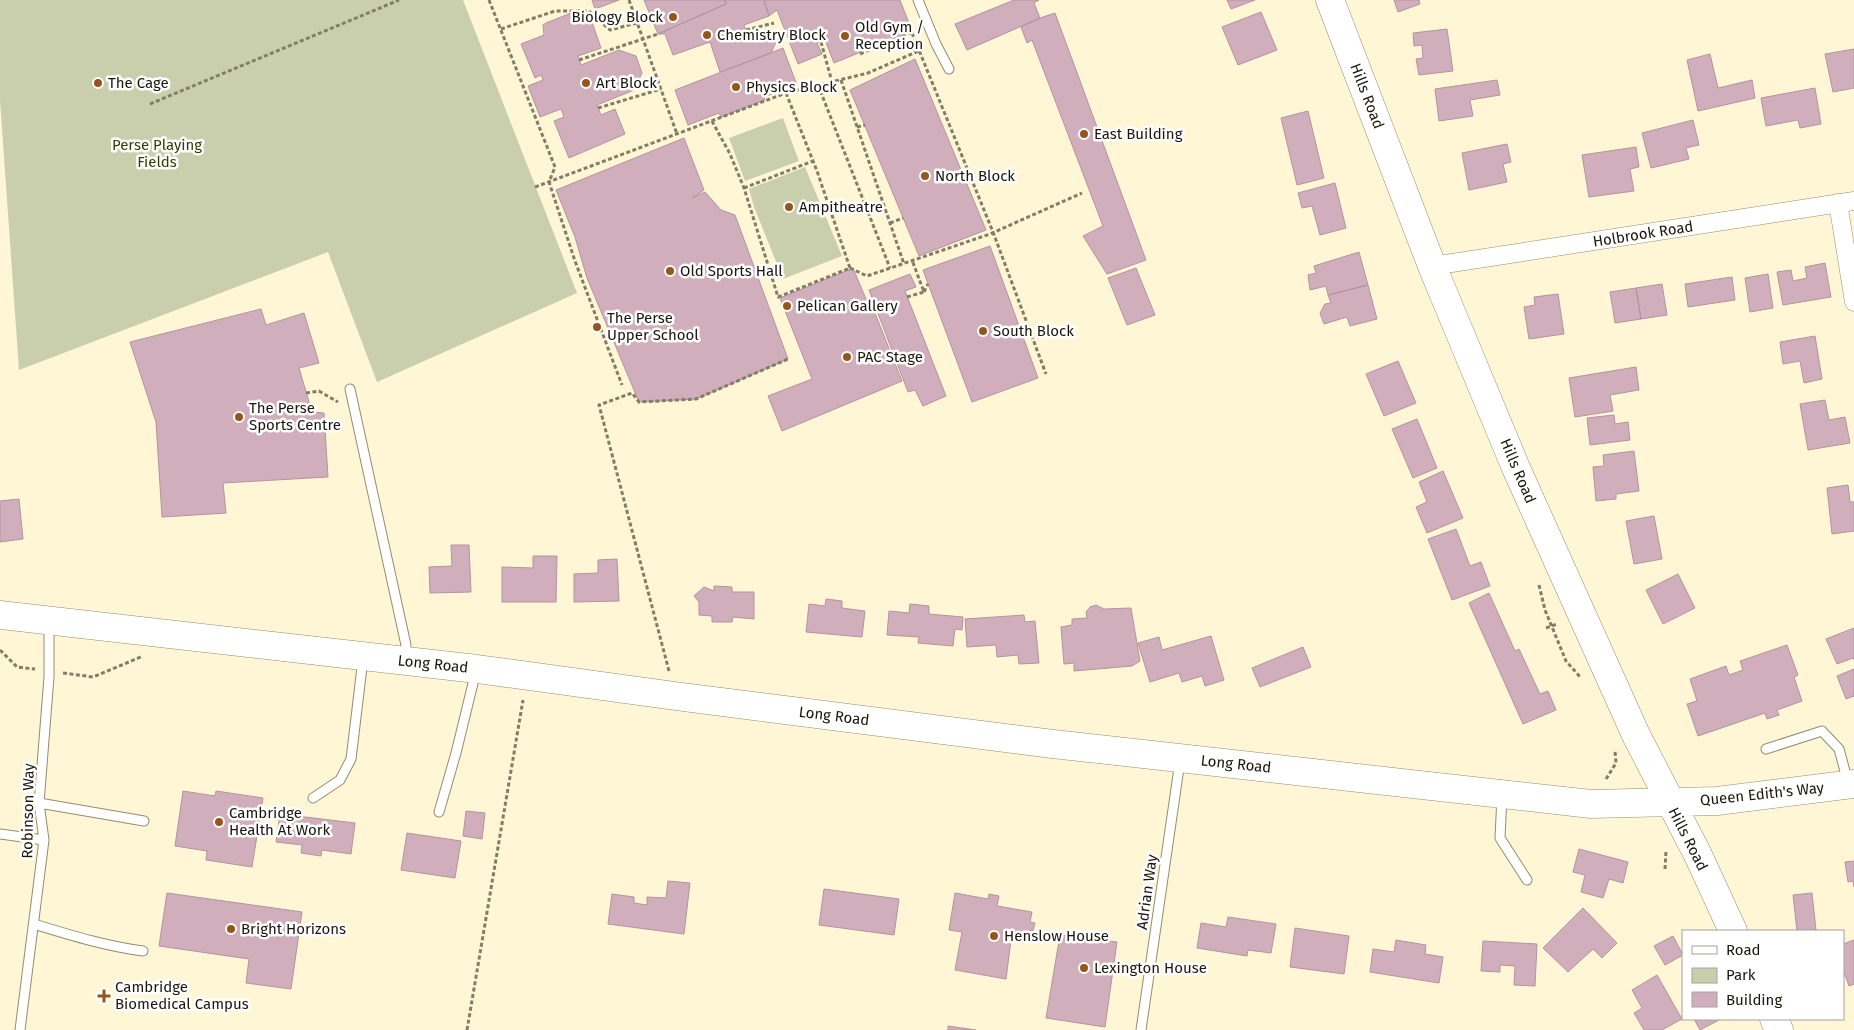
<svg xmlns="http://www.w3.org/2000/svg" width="1854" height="1030" font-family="'Fira Sans',sans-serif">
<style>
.green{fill:#c9cfac}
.building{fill:#d0aebc;stroke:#b493a0}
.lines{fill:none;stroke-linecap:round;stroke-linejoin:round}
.lane-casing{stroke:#948d6f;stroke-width:11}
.street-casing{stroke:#948d6f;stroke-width:19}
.primary-casing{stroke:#948d6f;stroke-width:29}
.path{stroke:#837d68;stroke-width:3;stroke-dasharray:4 2.5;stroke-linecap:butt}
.lane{stroke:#fff;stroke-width:9}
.street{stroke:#fff;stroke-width:18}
.primary{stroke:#fff;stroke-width:28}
.poi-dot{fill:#95561d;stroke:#fff;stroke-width:2}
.labels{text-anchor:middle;stroke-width:5;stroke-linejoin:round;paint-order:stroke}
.poi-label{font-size:15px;fill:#19160b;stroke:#fff;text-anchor:start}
.street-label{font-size:15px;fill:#19160b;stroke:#fff}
.park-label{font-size:15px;fill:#373d00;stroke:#fff}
</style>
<rect width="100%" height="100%" fill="#fef6d5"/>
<path class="green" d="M0,0H463L577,293L377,382L328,252L19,370L0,100Z
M783,118L799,161L745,181L729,138Z
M805,167L842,256L783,279L754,207L749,189Z"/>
<path class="building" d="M592,0H619L595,9Z
M644,0H725L726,4L658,34Z
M725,0H764L769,16L744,25L748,37L770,28L778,38L771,53L720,72L710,42L673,55L665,34H658L726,4Z
M764,0H900L912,31L834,63L825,40L817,43L822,54L798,64L777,10L769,16Z
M1014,0H1039L1034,3L1040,18L967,50L955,24Z
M1227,0H1255L1231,9Z
M1394,0H1419L1420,4L1398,12Z
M576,11L591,19L601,48L578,56L581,65L619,50L636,56L642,73L634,90L597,105L601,115L615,109L625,134L569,158L554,121L564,117L561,109L540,117L528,86L543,80L541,75L535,78L521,44L544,35L543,25L546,23Z
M1261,12L1277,50L1238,65L1222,27Z
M1055,13L1146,260L1107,274L1083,236L1103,226L1032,40L1027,43L1021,27L1040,18Z
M1447,29L1453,71L1419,75L1416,59L1423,58L1422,45L1414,46L1413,33Z
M783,48L797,85L764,97L765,100L721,117L719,113L688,125L675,90Z
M1854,49V88L1833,92L1825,54Z
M1710,54L1718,88L1752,80L1755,98L1698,111L1687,60Z
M915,59L986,230L919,256L850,90Z
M1497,80L1500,95L1470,100L1473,116L1439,121L1435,89Z
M1815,88L1821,124L1800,128L1798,120L1766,126L1761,98Z
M1308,111L1324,178L1297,185L1281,118Z
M1693,120L1699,145L1686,148L1689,159L1651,168L1642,133Z
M684,138L704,190L692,198L705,192L721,210L735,215L788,359L696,399L639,402L587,278L575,237L556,190Z
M1507,144L1511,162L1503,164L1507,182L1469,190L1462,153Z
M1636,147L1639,167L1630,169L1634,191L1589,197L1582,155Z
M1335,183L1346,228L1320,235L1312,206L1302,208L1298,193Z
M990,246L1038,378L972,402L923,270Z
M1359,252L1368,285L1328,295L1326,286L1310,290L1308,275L1316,273L1314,266Z
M1825,263L1831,297L1783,305L1777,272L1791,270L1793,281L1807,278L1805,267Z
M853,268L866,299L873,308L902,381L782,431L768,396L812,379L780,298Z
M1136,268L1155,315L1127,325L1108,278Z
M910,274L916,287L905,291L946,396L923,406L915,390L908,392L869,290Z
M1768,274L1773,308L1750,312L1745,278Z
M1732,277L1735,300L1688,307L1685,284Z
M1662,284L1667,315L1641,319L1636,288Z
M1368,285L1377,319L1350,326L1347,317L1324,324L1320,313L1325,304L1331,303L1328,295Z
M1636,288L1641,319L1615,323L1610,292Z
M1558,294L1564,334L1529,339L1524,307L1535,305L1534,297Z
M261,309L266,325L304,313L319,363L299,368L312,412L324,413L328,477L223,483L226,513L162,517L156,422L130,342Z
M1815,336L1822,379L1804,383L1800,361L1783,364L1780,342Z
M1398,361L1416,403L1384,416L1366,374Z
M1636,367L1639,390L1610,395L1613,411L1575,417L1569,378Z
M1825,400L1829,420L1845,417L1850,443L1808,450L1800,404Z
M1614,415L1615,424L1628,422L1630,440L1590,445L1587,418Z
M1417,419L1437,468L1413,478L1392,429Z
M1634,451L1639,491L1616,494V499L1596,501L1593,467L1604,466L1603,455Z
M1443,471L1463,518L1427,533L1416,507L1427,502L1419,482Z
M1848,485L1850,502H1854V531L1832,534L1827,488Z
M19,499L23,539L0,542V501Z
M1654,516L1662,559L1634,564L1626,521Z
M1456,529L1470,566L1481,562L1490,586L1452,600L1428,539Z
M451,545H469L471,592L430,593L429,567L452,566Z
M533,556H557L556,602H502V567L533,568Z
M617,559L619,601L574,602V574L598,573V560Z
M1678,574L1695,608L1663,624L1646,590Z
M714,586L732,587V592H754V619L733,617L732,622H712V616L699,615V602L694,596L704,587L714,591Z
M1489,593L1515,651L1519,649L1540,694L1548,691L1556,710L1523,724L1469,603Z
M826,599L842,601V608L865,611L862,637L806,632L809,604L825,606Z
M910,604L929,606V614L963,617L962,630L955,629L953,646L918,643L919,637L887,635L889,611L909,613Z
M1096,605L1104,609L1131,608L1140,661L1132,666L1074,671V663L1064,664L1061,627L1072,625V619L1087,618L1086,612L1090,607Z
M1024,615L1025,622L1035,621L1039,663L1019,664L1018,655L997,657L996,645L967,647L965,619Z
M1854,628V660L1853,658L1837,664L1826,639Z
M1211,636L1224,680L1205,686L1202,676L1182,682L1179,673L1150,682L1138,643L1159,637L1162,650Z
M1787,645L1798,675L1794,677L1802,701L1777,710L1779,715L1767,719L1765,713L1698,736L1687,704L1697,701L1690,679L1726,666L1729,675L1743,670L1740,661Z
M1303,647L1311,667L1260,687L1252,668Z
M1854,669V692H1853L1854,696L1846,699L1837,676Z
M183,791L215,796L216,791L263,798L252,867L206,860L207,851L175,846Z
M466,811L485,813L482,839L463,836Z
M280,814L355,823L351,854L322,850L321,856L301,853L302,845L276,842Z
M407,833L461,841L455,878L401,870Z
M1579,849L1628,862L1623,883L1609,879L1603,898L1581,892L1585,875L1573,872Z
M1854,861V887L1853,881L1848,882L1845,862Z
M668,881L690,883L684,934L608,924L612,894L634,897V903L647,905V897L666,898Z
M824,889L899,899L894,935L819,925Z
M167,893L302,912L291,989L246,983L249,959L159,946Z
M955,893L988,899L989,894L999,896L997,906L1032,912L1030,922L1035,923L1033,931L1029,930L1027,942L1011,940L1006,979L955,970L962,932L949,930Z
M1812,893L1816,930L1797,931L1793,895Z
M1583,908L1617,943L1602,958L1593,949L1568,972L1543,948Z
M1228,917L1276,924L1271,953L1248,950L1247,956L1197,948L1201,923L1226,927Z
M1295,928L1349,936L1344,974L1290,967Z
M1060,935L1117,942L1105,1027L1046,1018Z
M1673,936L1683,955L1665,965L1654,946Z
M1396,940L1426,945L1425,954L1443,957L1439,983L1370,972L1373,949L1394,952Z
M1854,940V984L1849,986L1843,969V944Z
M1483,941L1537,944L1535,986L1514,985L1515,966L1500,965V972L1481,971Z
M1657,975L1682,1019L1662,1030H1644L1634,1013L1642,1008L1632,990Z
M1694,1019H1718L1719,1020L1700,1030Z
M948,1026L976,1030H948Z"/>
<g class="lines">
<g class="lane-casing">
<path id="lane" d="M918,0L936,44L949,69
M350,389L406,645L405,658
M1766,749L1822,731L1839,749L1848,782
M1502,796L1500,838L1527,880
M313,798L340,780L351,759L363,659
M39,803L144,821
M439,812L456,753L476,671
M0,834L44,840
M34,924C70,935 105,946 143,951
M20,1030L44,840L39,803L49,677V624
M1141,1030L1180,761"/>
</g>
<g class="street-casing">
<path id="street" d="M1838,203L1854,302
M1432,266L1854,201"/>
</g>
<g class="primary-casing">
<path id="primary" d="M1330,0L1432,266L1516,468L1636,735L1698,855L1733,931
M0,615L477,669L675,696L1053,744L1591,804L1717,801L1854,784
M1774,1019L1779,1030"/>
</g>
<path class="path" d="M489,0L555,167L549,182L575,261L622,385
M629,0L677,134
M501,29L555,11H589L610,30L637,23
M746,30L774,23
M912,33L993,232L1046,374
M821,42L832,82
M860,54L912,32
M579,60L658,34
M841,80L904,264
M818,85L890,268
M150,104L399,0
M598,108L661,89
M712,121L730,154L744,188L778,297L850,268L817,171L786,93
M857,127L865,125
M535,187L786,93L868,73L921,50
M744,188L813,161
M890,223L903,218
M850,268L867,276L990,234L1082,193
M924,292L928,284
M907,297L924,292L912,260
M306,393L319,391L338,402
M1539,585L1545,610L1566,661L1581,678
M1546,628L1557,624
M0,650L17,667L35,669
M669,671L599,405L632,393L639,402L696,399L788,359
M63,673L93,677L143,656
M1606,779L1616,763L1615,751
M1665,869L1666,850
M467,1030L523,700"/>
<use href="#lane" class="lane"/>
<use href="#street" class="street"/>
<use href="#primary" class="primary"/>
</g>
<g class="poi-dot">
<circle cx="673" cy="17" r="5"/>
<circle cx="707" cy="35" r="5"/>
<circle cx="845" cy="36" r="5"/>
<circle cx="98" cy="83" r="5"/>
<circle cx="586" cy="83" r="5"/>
<circle cx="736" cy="87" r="5"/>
<circle cx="1084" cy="134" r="5"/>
<circle cx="925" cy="176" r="5"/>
<circle cx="789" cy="207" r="5"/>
<circle cx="670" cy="271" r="5"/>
<circle cx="787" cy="306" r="5"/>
<circle cx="597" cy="327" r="5"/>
<circle cx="983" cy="331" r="5"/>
<circle cx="847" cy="357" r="5"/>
<circle cx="239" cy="417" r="5"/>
<circle cx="219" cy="822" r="5"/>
<circle cx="231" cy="929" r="5"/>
<circle cx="994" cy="936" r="5"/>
<circle cx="1084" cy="968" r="5"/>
<path d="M101.5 988.5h5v5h5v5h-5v5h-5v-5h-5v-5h5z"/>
</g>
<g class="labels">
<g class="poi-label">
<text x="663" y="22" text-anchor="end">Biology Block</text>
<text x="855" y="32">Old Gym /<tspan x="855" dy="17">Reception</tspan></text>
<text x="717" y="40">Chemistry Block</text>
<text x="108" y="88">The Cage</text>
<text x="596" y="88">Art Block</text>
<text x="746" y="92">Physics Block</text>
<text x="1094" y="139">East Building</text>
<text x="935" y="181">North Block</text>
<text x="799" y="212">Ampitheatre</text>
<text x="680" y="276">Old Sports Hall</text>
<text x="797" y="311">Pelican Gallery</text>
<text x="607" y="323">The Perse<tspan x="607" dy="17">Upper School</tspan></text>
<text x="993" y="336">South Block</text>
<text x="857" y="362">PAC Stage</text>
<text x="249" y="413">The Perse<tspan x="249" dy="17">Sports Centre</tspan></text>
<text x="229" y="818">Cambridge<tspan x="229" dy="17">Health At Work</tspan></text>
<text x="241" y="934">Bright Horizons</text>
<text x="1004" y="941">Henslow House</text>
<text x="1094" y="973">Lexington House</text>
<text x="115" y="992">Cambridge<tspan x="115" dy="17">Biomedical Campus</tspan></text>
</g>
<g class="street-label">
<text transform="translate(1367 96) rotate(69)" y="5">Hills Road</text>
<text transform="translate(1643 234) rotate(-9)" y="5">Holbrook Road</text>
<text transform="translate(1518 471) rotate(67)" y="5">Hills Road</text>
<text transform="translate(433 664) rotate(6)" y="5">Long Road</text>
<text transform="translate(834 716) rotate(7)" y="5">Long Road</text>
<text transform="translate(1236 764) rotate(6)" y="5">Long Road</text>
<text transform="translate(1762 794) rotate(-6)" y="5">Queen Edith's Way</text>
<text transform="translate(28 811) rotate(-89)" y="5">Robinson Way</text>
<text transform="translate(1688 839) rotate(63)" y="5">Hills Road</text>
<text transform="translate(1147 892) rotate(-82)" y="5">Adrian Way</text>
</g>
<g class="park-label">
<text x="157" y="150">Perse Playing<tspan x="157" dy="17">Fields</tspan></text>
</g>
</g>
<rect x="1682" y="930" width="162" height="90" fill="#ffffff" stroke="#a3a29d"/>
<rect x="1692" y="946" width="25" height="8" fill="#ffffff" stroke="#a3a29d"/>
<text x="1726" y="955" font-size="15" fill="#19160b">Road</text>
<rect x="1692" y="968" width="25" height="15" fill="#c9cfac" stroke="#a3a29d"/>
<text x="1726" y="980" font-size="15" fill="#19160b">Park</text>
<rect x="1692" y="992" width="25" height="15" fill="#d0aebc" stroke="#a3a29d"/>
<text x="1726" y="1005" font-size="15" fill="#19160b">Building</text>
</svg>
